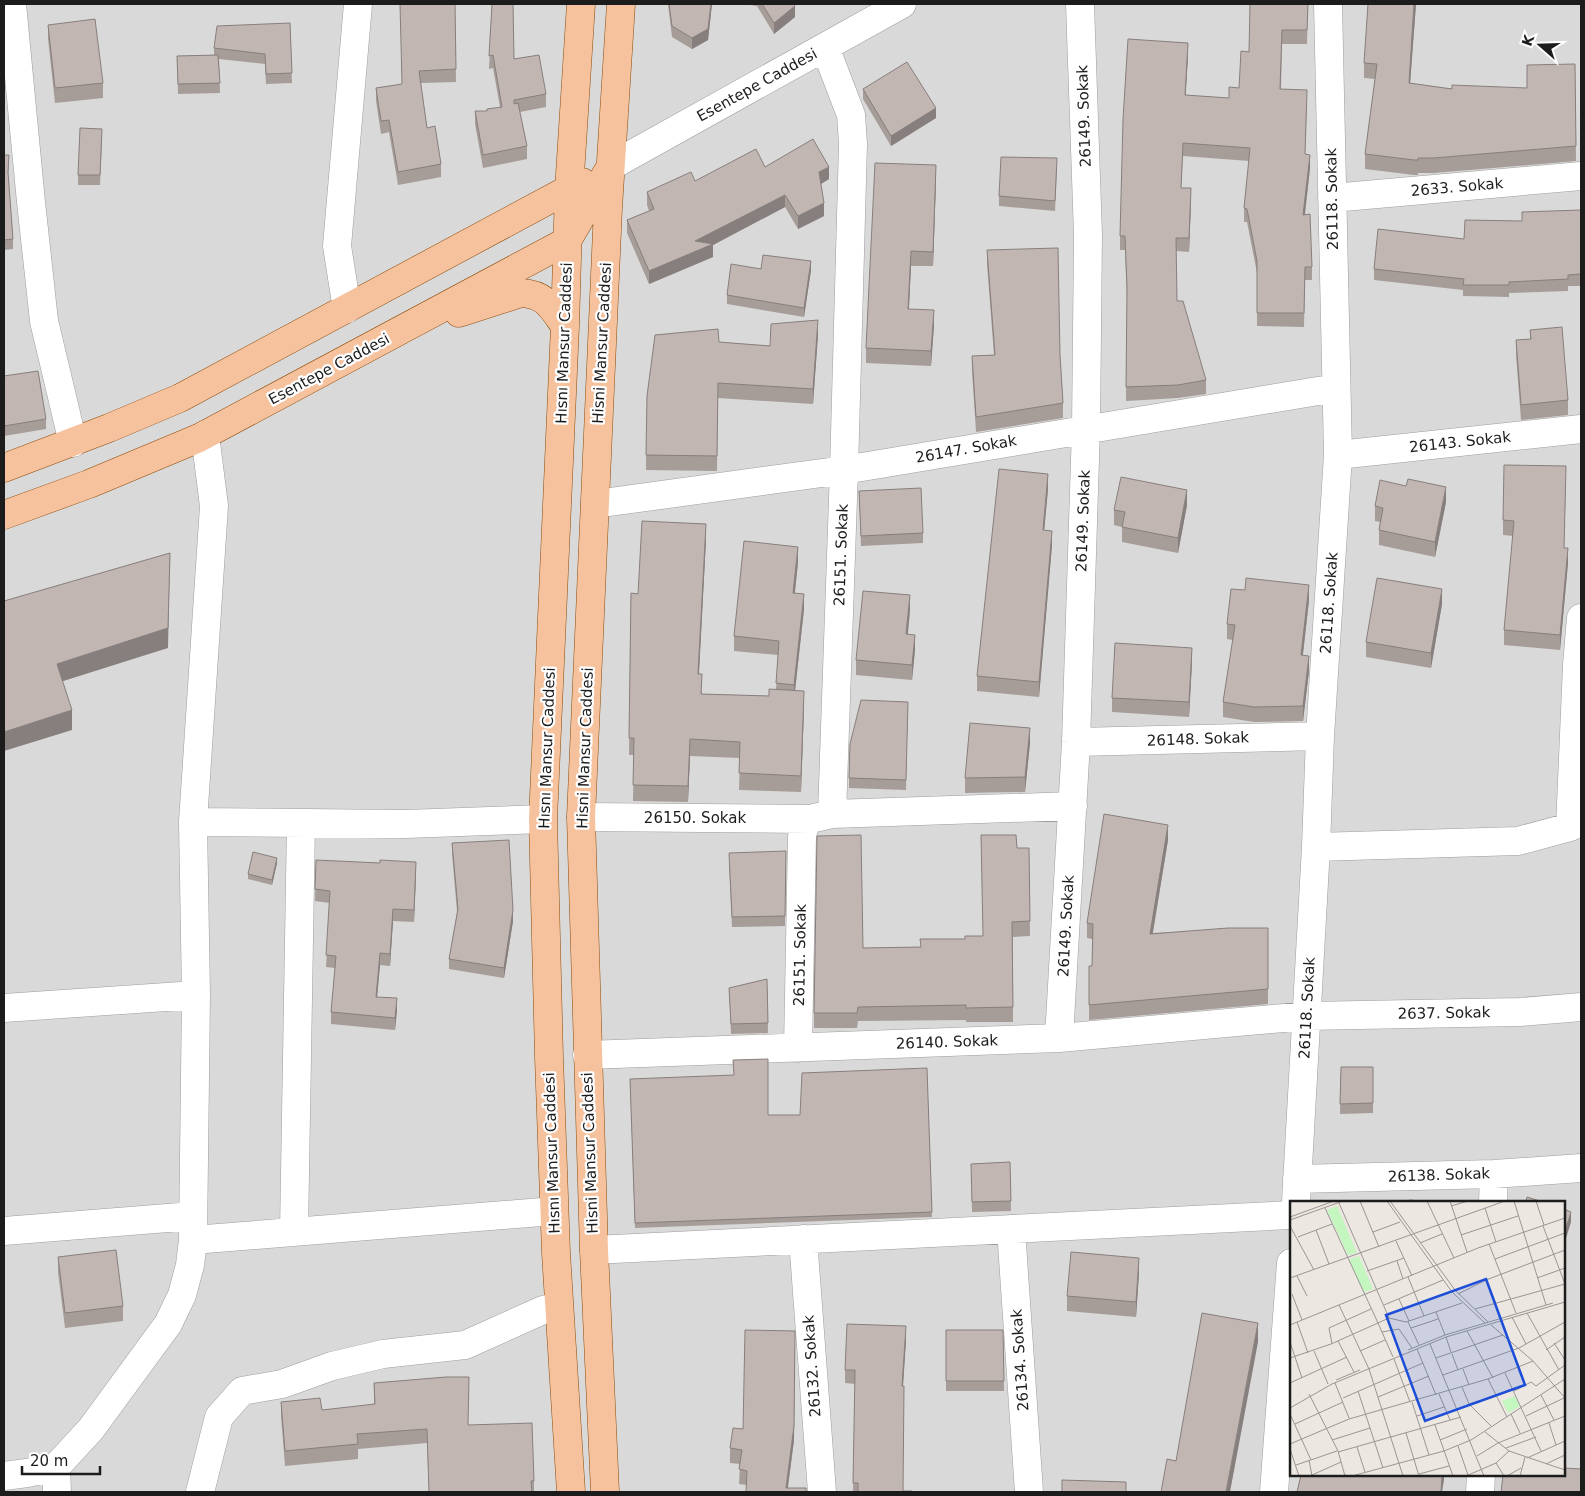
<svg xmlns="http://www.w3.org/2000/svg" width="1585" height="1496" font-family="'DejaVu Sans',sans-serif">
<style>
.residential{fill:#dad9d9;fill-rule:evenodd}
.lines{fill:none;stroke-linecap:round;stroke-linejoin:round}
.minor-casing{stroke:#9d9d9d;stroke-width:29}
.major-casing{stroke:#8b4b08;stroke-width:29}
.minor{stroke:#fff;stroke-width:28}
.major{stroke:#f6c19d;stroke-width:28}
.wall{fill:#a69d99}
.shaded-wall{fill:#877f7d}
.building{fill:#c1b6b2;stroke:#877f7d}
.labels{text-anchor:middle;stroke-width:4.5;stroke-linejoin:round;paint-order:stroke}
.street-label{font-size:15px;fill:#1c1c1c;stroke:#fff}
.inset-road{fill:none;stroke:#999693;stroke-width:1}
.view{fill:#1d4ed8;fill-opacity:0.15;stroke:#1d4ed8;stroke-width:2.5}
.inset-edge{fill:none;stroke:#1c1c1c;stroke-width:2.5}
</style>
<rect width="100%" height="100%" fill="#ede7e2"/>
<path class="residential" d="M4,4H1581V1492H4ZM1291,1202H1564V1475H1291Z"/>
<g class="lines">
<g class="minor-casing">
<path id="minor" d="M12,4L31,202L44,321L73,443
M611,166L902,4
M1332,198L1581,176
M347,309L337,246L358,4
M1338,455L1581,429
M595,504L844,470L1336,388
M1076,742L1320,736
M832,814L1073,806
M581,817L810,819
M193,822L406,824L543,819
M1570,827L1577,665L1581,618
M1316,847L1518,841L1570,827L1581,822
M4,1008L196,995
M1059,1038L1076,742L1086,428L1088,235L1080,4
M798,1048L802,837L804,827L810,819L832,814L844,470L853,144L851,115L825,47
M587,1055L1059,1038L1306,1016L1520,1012L1581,1007
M1297,1179L1494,1174L1581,1168
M1296,1202L1316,847L1320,736L1338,455L1328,4
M1493,1202L1494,1174
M1011,1229L1029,1492
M4,1231L193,1216
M294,1232L301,823
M803,1239L822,1492
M193,1240L554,1211
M594,1250L1291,1215
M56,1467L57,1492
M4,1476L27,1473L56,1467L91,1429L168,1324L182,1295L190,1265L193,1240L196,995L193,822L214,506L205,435
M200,1492L219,1417L242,1391L282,1384L332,1366L383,1354L465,1345L543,1310L559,1306
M1274,1492L1291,1263
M1480,1492L1481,1475"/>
</g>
<g class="major-casing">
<path id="major" d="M459,313L521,293C546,294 552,308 565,326
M4,468L109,428L180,398L582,182
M4,515L89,484L199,438L567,241L608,171
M571,1492L556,1253L549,1057L543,819L565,326L569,190L581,4
M605,1492L594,1250L581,817L608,208L621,4"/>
</g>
<use href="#minor" class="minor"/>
<use href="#major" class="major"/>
</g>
<path class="wall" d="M455,4L456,82L421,83L427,128L441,164V177L398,185L389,132L381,134L376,101V88L402,84Z
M492,4L514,59L546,94V107L520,112L527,146V159L483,168L475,124V111H487L500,107L493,68L489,69Z
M668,4H712L708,40L692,49L672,37Z
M745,4H794L795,17L774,34L757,6Z
M1308,4L1307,44H1282L1281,89L1307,103L1305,154L1310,168L1305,215L1312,267V280H1305L1304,327L1257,326V273L1247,222H1244V208L1249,161L1183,156L1181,188L1191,202L1189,252L1176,251L1177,301L1206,380V394L1178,398L1126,401L1127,297L1125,250H1120V236L1188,56L1185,95L1229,98L1239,88L1249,52Z
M1368,4H1416L1410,83L1452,89L1527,88L1575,64L1576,161L1434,173H1418V175H1414L1365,169V154L1375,79L1364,78V63Z
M290,23L292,83L266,84L265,64L219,59L220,93L178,94L177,56L214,55V48Z
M48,25L103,83V98L55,103L48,39Z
M863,89L936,118L891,146L863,99Z
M102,139L100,185H78V175Z
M4,155L9,165L8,176L13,239V249L4,250Z
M765,167L829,179L821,184L824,216L798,229L785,207L713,245V257L649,284L627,233V220L649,211L647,205V192L695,181Z
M1057,168L1055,211L999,206V196Z
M936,180L933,266H911L909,309L934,325L931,366L866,363V348Z
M1581,210V286H1568V291L1509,293V297L1463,296V290L1374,280V269L1464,239L1522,221Z
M987,250L1060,355L1063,403V418L976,432L972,371V356L994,355L987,264Z
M761,269L811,270L804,317L727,304V295Z
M1530,330L1568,400V415L1521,420L1516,355V340L1530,339Z
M818,335L813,404L718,398L717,471L646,470V455L719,342L770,346Z
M4,376L46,419V429L4,436Z
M1566,481L1564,548L1568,563L1560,650L1504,645V630L1513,536L1503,535V520Z
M1048,489L1044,530L1052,545L1039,697L977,691V676Z
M859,491L923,533V543L861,546Z
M1446,502L1435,557L1379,545V530L1380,522L1375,521V506Z
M1187,505L1178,553L1122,542V527L1114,525V510Z
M706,540L699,674L702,694L769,696L776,689L778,655L734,651V636L798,562L795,593L804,609L795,690L804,707L801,792L739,790L740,758L690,756L688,802L633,801L634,755H629L631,593L638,594Z
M1309,600L1303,655L1309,671L1303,721L1254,722L1223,717V702L1233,640L1227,639V624Z
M1442,604L1431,668L1366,657V642Z
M910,610L908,634L915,650L912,680L856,675V660Z
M1192,662L1189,717L1112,712V698Z
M908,702L906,790L849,788V778Z
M1030,743L1025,792L965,793V778Z
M1168,840L1153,933L1268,928V1004L1089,1020V966H1092V939L1087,938V923Z
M452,843L513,921L504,978L449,969V959L457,912L452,853Z
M1017,848H1029L1030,936L1013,937V1022H966V1020L858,1021L857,1028H814V1013L863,948L921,947L983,936Z
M786,851L785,926L732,927L729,863Z
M316,860L416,874L414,922L393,921L390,966L380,965L377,997L397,1010L395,1030L331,1024V1012L335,968L326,967L330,903L315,901Z
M277,863L272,885L248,879V874Z
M767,979L768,1033L731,1034L729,988Z
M1341,1067H1373V1113L1340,1114Z
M927,1068L932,1217L635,1228L630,1079L768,1115H800Z
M1010,1162L1011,1211L972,1212L971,1164Z
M58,1257L123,1306V1321L65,1328L58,1272Z
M1139,1273L1136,1317L1067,1311V1296Z
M946,1330H1003L1004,1391H946Z
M906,1340L903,1386V1491L912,1492H853L855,1384L845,1383V1370Z
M374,1383L468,1425L534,1481V1492H429L427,1443L358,1449V1459L285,1466L281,1416V1402L322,1410L374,1405Z
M794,1440L788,1488L806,1492L739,1484L740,1464L730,1463V1448Z"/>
<path class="shaded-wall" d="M711,4H712L708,40L692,49V38Z
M1414,4H1416L1409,98V83Z
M795,6V17L774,34V23Z
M1188,43V56L1185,108V95Z
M936,108V118L891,146V136Z
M1310,155V168L1303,229V215Z
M936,165V180L933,266V252Z
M829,167V179L819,185V172Z
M1191,188V202L1189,252V238Z
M785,195V207L713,245V257L649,284V271L695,241Z
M824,203V216L798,229V216Z
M911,251V266L908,324V309Z
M811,261V270L804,317V308Z
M934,310V325L931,366V351Z
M818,320V335L813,404V389Z
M1048,474V489L1043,544V530Z
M1446,487V502L1435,557V542Z
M1187,490V505L1178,553V538Z
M706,524V540L698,690V674Z
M1052,531V545L1039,697V682Z
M798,547V562L793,608V593Z
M1568,548V563L1560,650V635Z
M170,553L168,648L57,683V664Z
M1309,585V600L1301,670V655Z
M1442,589V604L1431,668V653Z
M804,594V609L794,700V685Z
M910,595V610L906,649V634Z
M915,635V650L912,680V665Z
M1192,648V662L1189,717V702Z
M1309,656V671L1303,721V706Z
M804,691V707L801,792V776Z
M72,710V730L4,751V732Z
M1030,728V743L1025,792V777Z
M690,739V756L688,802V786Z
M1168,825V840L1150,948V934Z
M277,858V863L272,885V880Z
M416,862V874L414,922V910Z
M393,909V921L390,966V954Z
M513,910V921L504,978V968Z
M380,953V965L376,1009V997Z
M397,998V1010L395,1030V1018Z
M1571,1212V1222L1564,1245V1235Z
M1139,1258V1273L1136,1317V1302Z
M1258,1323V1342L1230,1492H1226Z
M906,1326V1340L902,1400V1386Z
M795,1345L794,1440L787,1492H786Z
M1442,1475H1444V1480L1442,1492H1441Z"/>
<path class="building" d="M400,4H455L456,69L419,71L427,128L435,126L441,164L398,172L389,120L381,121L376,88L402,84Z
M492,4H513L514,59L539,55L546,94L514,100V104L518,103L527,146L483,155L475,111H487V109L502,107L493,55L489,56Z
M669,4H711L708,29L692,38L672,26Z
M762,4H794L795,6L774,23Z
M1250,4H1308L1307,30H1282L1280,89L1307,90L1305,154L1310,155L1303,215L1310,214L1312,267H1305L1304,313H1257V261L1247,209L1244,208L1250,148L1183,143L1181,188H1191L1189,238H1176L1177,301H1183L1206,380L1178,385L1126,387L1127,288L1125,236H1120L1123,119L1128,39L1188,43L1185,95L1229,98V87L1239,88L1241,51L1249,52Z
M1368,4H1414L1409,83L1452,89V85L1527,88V65L1575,64L1576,146L1434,158H1418V160H1414L1365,154L1377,64L1364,63Z
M95,19L103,83L55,88L48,25Z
M290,23L292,73L266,74L265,54L214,48L217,26Z
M218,55L220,83L178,84L177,56Z
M907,62L936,108L891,136L863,89Z
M80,128L102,129L100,175H78Z
M813,139L829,167L819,172L824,203L798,216L785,195L695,241L713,244L649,271L627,220L654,209L647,192L691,172L695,181L756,149L765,167Z
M4,155H9L8,172L13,239L4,240Z
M1001,157L1057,158L1055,201L999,196Z
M875,163L936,165L933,252L911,251L908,309L934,310L931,351L866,348Z
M1581,210V274L1568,275V279L1509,282V285H1463L1464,279L1374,269L1378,229L1464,239L1465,220L1522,221V212Z
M1058,248L1060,355L1063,403L976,417L972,356L995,355L987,250Z
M763,255L811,261L804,308L727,295L731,264L761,269Z
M818,320L813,389L718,383L717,456L646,455L647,396L655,335L718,329L719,342L770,346L771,324Z
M1562,327L1568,400L1521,405L1516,340L1531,339L1530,330Z
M38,371L46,419L4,426V376Z
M1504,465L1566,466L1564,548H1568L1560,635L1504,630L1514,521L1503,520Z
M999,469L1048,474L1043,530L1052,531L1039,682L977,676Z
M1121,477L1187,490L1178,538L1122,527L1125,512L1114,510Z
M1408,479L1446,487L1435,542L1379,530L1383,508L1375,506L1380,480L1406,486Z
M921,488L923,533L861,536L859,491Z
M642,521L706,524L698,674H702L701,694L769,696V689L804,691L801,776L739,773L740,742L690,739L688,786L633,785L634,738H629L631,593L638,594Z
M744,541L798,547L793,593L804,594L794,685L776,683L779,641L734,636Z
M170,553L168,628L57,664L72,710L4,732V601Z
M1246,578L1309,585L1301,655L1309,656L1303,706L1254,707L1223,702L1235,625L1227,624L1231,589L1245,590Z
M1377,578L1442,589L1431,653L1366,642Z
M863,591L910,595L906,634L915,635L912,665L856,660Z
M1115,643L1192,648L1189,702L1112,698Z
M861,700L908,702L906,780L849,778L850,744Z
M970,723L1030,728L1025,777L965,778Z
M1104,814L1168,825L1150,934L1228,928H1268V989L1089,1005V966H1092L1093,924L1087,923Z
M861,835L863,948L921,947L920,939H965V936H983L981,835H1016L1017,848H1029L1030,921L1012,922L1013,1007L966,1008V1005L858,1007L857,1013H814L817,836Z
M509,840L513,910L504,968L449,959L458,909L452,843Z
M786,851L785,916L732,917L729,853Z
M253,852L277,858L272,880L248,874Z
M316,860L380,863V860L416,862L414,910L393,909L390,954L380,953L376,997L397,998L395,1018L331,1012L336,956L326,955L330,891L315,889Z
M767,979L768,1023L731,1024L729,988Z
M768,1059V1115H800L802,1073L927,1068L932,1212L635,1223L630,1079L734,1075L733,1060Z
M1341,1067H1373V1103L1340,1104Z
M1010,1162L1011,1201L972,1202L971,1164Z
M1527,1197L1543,1202H1526Z
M1409,1200L1436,1202H1408Z
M1327,1201L1338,1202H1326Z
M1564,1209L1571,1212L1564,1235Z
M116,1250L123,1306L65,1313L58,1257Z
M1071,1252L1139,1258L1136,1302L1067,1296Z
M1202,1313L1258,1323L1226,1492H1161L1167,1459L1176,1461Z
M847,1324L906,1326L902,1386H904L903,1491H912V1492H858V1483H853L855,1370H845Z
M745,1330L795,1331L794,1426L786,1488H806V1492H746L747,1471L739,1469L742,1450L730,1448L733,1428L743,1429Z
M946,1330H1003L1004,1381H946Z
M446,1377H469L468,1425L532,1423L534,1481H531L532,1492H429L427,1429L357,1434L358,1444L285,1451L281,1402L320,1398L322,1410L375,1404L374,1383Z
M1564,1468L1581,1469V1492H1501L1503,1475H1564Z
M1301,1475H1442L1441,1492H1297Z
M1062,1480L1126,1482V1492H1062Z"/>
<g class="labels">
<g class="street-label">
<text transform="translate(757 85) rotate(-29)" y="5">Esentepe Caddesi</text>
<text transform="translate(1084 116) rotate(-92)" y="5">26149. Sokak</text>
<text transform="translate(1457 187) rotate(-5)" y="5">2633. Sokak</text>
<text transform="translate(1332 199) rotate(-91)" y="5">26118. Sokak</text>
<text transform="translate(564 343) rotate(-88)" y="5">Hısnı Mansur Caddesi</text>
<text transform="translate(602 343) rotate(-87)" y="5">Hisni Mansur Caddesi</text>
<text transform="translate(329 369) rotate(-28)" y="5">Esentepe Caddesi</text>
<text transform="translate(1460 442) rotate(-6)" y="5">26143. Sokak</text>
<text transform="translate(966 449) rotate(-10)" y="5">26147. Sokak</text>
<text transform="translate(1083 521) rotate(-88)" y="5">26149. Sokak</text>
<text transform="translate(841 555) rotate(-88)" y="5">26151. Sokak</text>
<text transform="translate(1329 603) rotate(-86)" y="5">26118. Sokak</text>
<text transform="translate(1198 739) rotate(-2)" y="5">26148. Sokak</text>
<text transform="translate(547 748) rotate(-88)" y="5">Hısnı Mansur Caddesi</text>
<text transform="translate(585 748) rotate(-88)" y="5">Hisni Mansur Caddesi</text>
<text x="695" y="823">26150. Sokak</text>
<text transform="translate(1066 926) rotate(-87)" y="5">26149. Sokak</text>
<text transform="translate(800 955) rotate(-89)" y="5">26151. Sokak</text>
<text transform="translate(1307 1008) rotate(-87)" y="5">26118. Sokak</text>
<text transform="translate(1444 1013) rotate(-1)" y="5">2637. Sokak</text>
<text transform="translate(947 1042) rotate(-2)" y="5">26140. Sokak</text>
<text transform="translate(552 1153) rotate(-92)" y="5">Hısnı Mansur Caddesi</text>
<text transform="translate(590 1153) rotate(-92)" y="5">Hisni Mansur Caddesi</text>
<text transform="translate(1439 1175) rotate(-2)" y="5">26138. Sokak</text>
<text transform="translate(1020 1360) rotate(-94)" y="5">26134. Sokak</text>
<text transform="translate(812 1366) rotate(-94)" y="5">26132. Sokak</text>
</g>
</g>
<g transform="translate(1290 1201)">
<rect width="275" height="275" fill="#ede7e2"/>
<path d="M47,5L67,52L58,54L37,9ZM69,55L83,88L74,91L59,59ZM225,195L230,205L218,212L212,200Z" fill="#c4f6c0"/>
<path class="inset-road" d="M70,0L89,46M97,0L162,91L195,122M100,0L165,89L198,121M137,0L164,57M160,0L177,51M224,0L256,104M246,0L254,24M49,2L99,117L116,121L172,102M161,5L178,0M195,7L206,41M0,16L44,0M0,19L53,0M0,25L24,69M253,25L275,83M26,29L39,63M83,31L110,21M171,34L228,15M8,36L42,23M106,40L122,75M130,42L152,33M199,43L226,112M205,58L275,32M107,60L113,78M77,70L114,57M7,75L17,95M118,76L134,115M0,77L215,0M247,77L275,67M196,79L205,101M2,93L12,119M168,93L196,79L275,49M109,98L119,120M49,104L79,168L113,275M94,104L153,79M185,108L275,83M146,111L155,134M237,112L269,169M222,116L236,143M99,117L88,122L103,156M7,121L18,152M118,121L129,144M0,124L188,47L275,17M201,124L243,160L275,197M121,127L148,118M177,130L203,177M92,131L109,128L122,147M156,136L161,151M48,140L64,171M0,141L12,177M264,142L275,159M42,143L39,127L81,108M140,143L194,275M127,148L146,194M118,149L155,134L263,102M256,149L275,136M24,150L38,183M70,150L95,139M162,153L168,169M0,157L41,143L88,122L35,7M146,157L213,134M104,158L120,201M173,168L179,184M215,172L251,250M153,174L229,147L275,121M198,178L217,216M46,179L70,169M0,182L57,156M45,182L59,217M172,186L179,203L202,226M68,190L93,267M224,190L241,181L246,185L275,164M19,193L48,250L55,275M149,193L160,219M251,194L264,219M88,196L139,175M53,197L133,162M122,201L139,254M179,203L207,195M0,207L42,183L156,136L275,101M0,213L21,259M221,213L230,232M127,215L154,206M236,215L274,197M259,222L266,244M5,223L53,201M145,224L163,275M195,231L219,250L275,269M116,232L129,275M42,239L80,227M150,239L177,228M0,243L59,218L198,178L243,160M168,245L178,274M67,246L75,271M216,247L246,236M0,248L9,275M48,251L171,216M187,255L208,242L275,215M237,257L275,240M19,259L22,275M206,262L214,275M256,263L275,254M6,264L47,250M129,273L159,265M22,274L51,261M62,275L154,250L181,239L275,178M176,275L206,262L219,250M217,275L231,267M230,275L235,256"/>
<path class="view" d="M196,78L235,184L135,220L96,114Z"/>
<rect width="275" height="275" class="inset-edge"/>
</g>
<rect width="1585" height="1496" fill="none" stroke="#1c1c1c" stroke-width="10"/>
<g transform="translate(1540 45) rotate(290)" stroke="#ffffff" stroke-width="4" paint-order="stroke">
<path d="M0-4L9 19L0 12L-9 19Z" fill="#1c1c1c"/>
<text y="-8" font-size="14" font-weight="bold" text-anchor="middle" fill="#1c1c1c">K</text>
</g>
<path d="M22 1466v8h78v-8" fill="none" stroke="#1c1c1c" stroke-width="2.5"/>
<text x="30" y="1466" font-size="15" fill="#1c1c1c" stroke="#ffffff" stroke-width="4" paint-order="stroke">20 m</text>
</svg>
